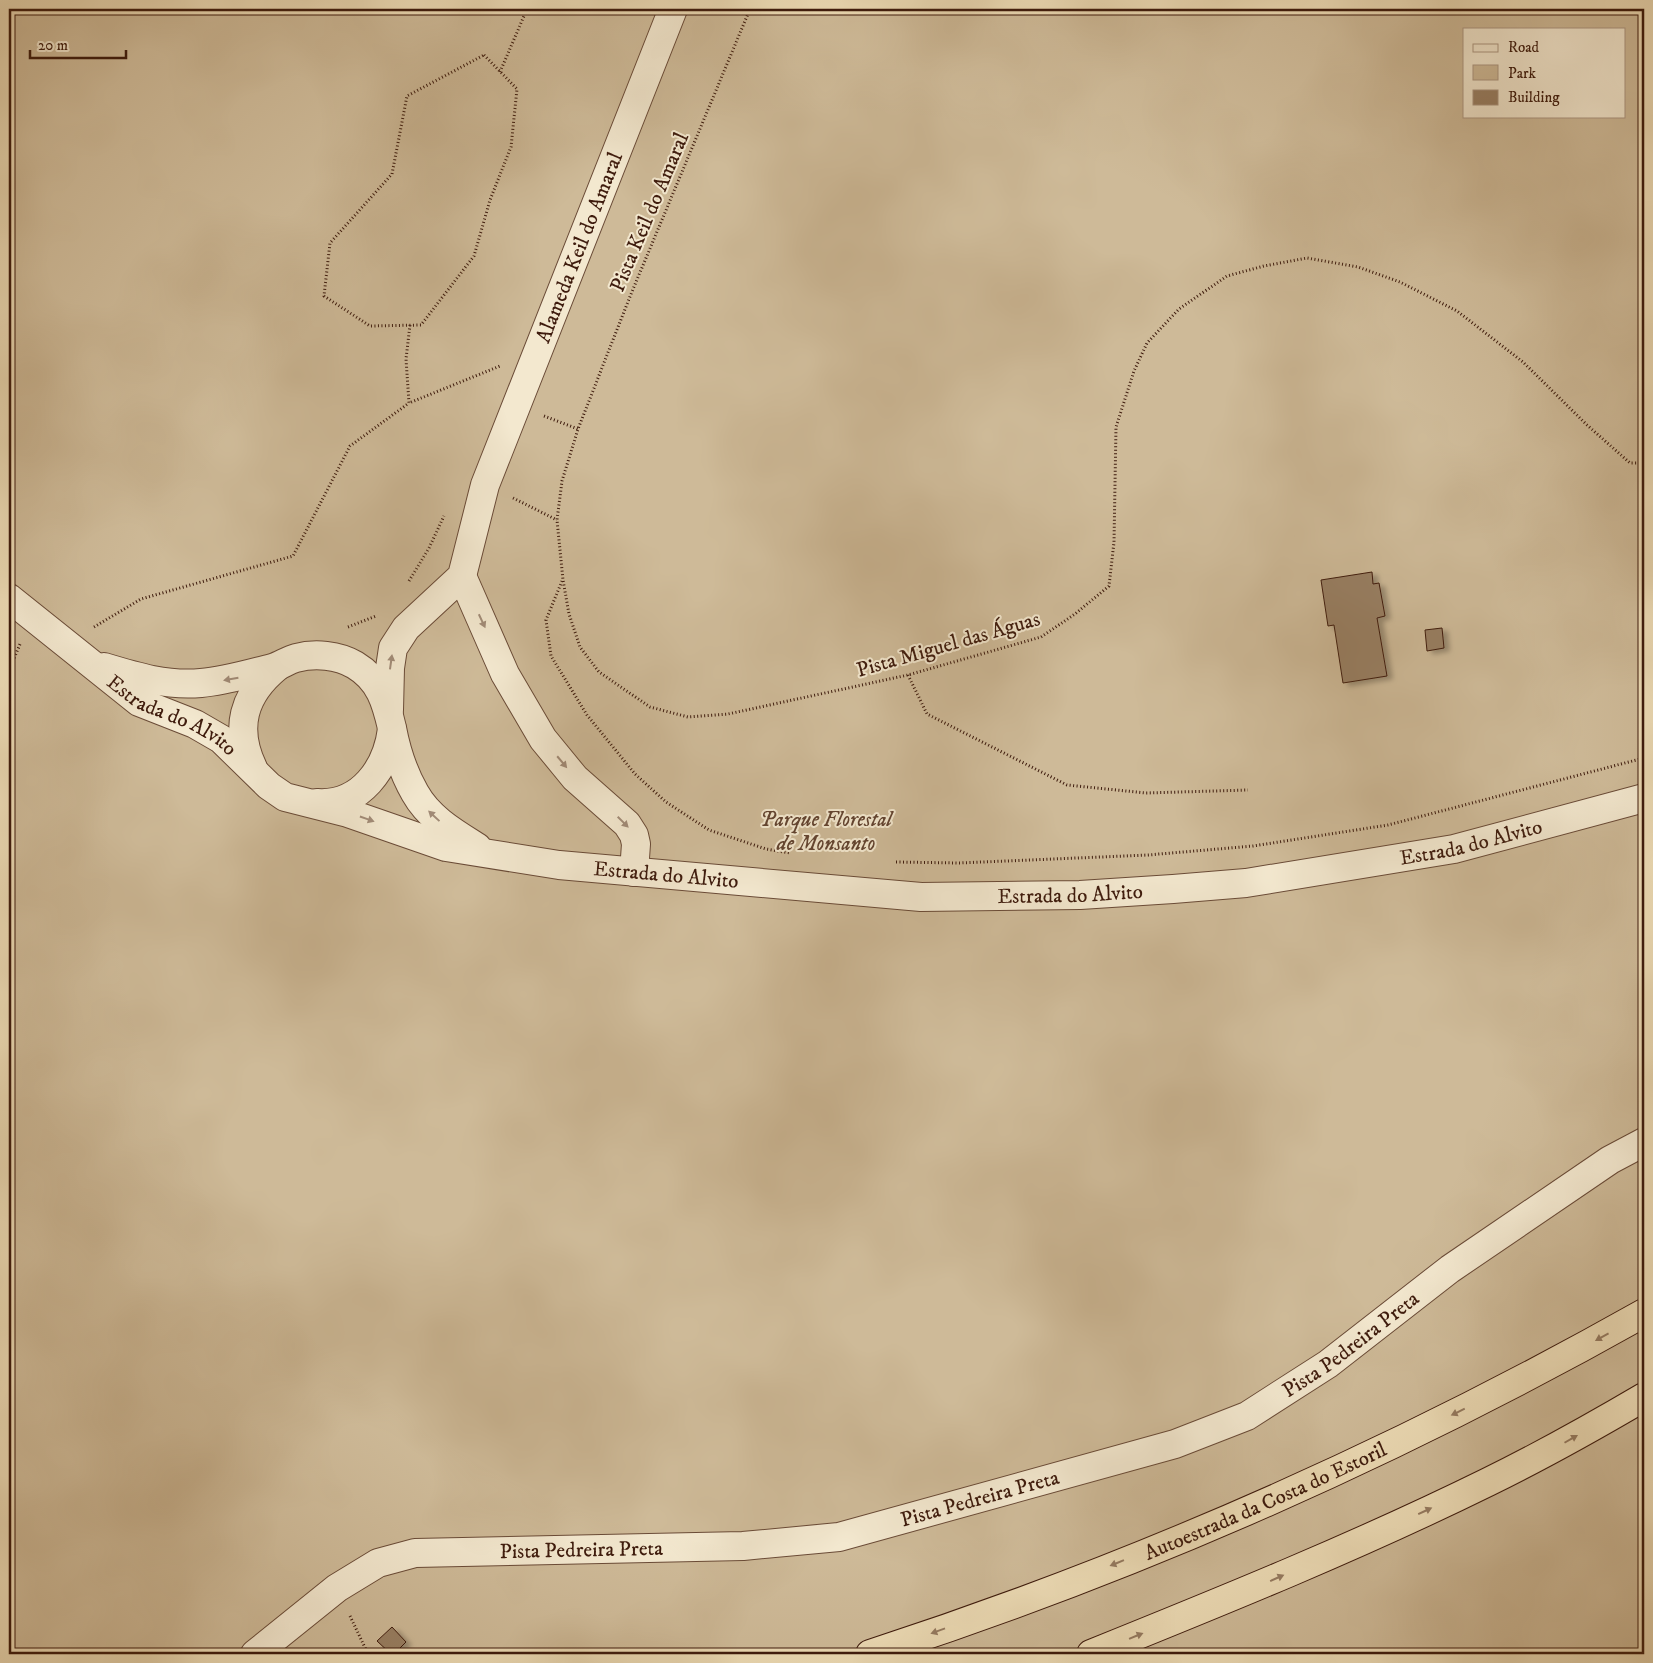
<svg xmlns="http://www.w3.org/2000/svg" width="1653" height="1663" font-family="'IM FELL DW Pica',serif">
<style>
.green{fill:#ceba98;stroke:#866a52;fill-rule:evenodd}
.building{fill:#987f64;stroke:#3e1b0d;filter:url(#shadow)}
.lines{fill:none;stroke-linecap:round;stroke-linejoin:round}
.minor-casing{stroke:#6a4b37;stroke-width:30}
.highway-casing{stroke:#3e1b0d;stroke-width:30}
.path{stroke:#3e1b0d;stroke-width:3;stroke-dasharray:1 2.5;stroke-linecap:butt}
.minor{stroke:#f3e8cf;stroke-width:28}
.highway{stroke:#ecdbb5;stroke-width:28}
.oneway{fill:#a28c78}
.oneway2{fill:#957b61}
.labels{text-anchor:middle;stroke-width:4;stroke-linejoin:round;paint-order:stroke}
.street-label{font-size:21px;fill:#3e1b0d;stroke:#f3e8cf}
.park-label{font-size:21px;font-style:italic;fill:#624330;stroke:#f3e8cf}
</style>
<defs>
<filter id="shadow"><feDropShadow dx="5.5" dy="3" stdDeviation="2.5" flood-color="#0004"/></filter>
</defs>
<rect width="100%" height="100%" fill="#ecdbb5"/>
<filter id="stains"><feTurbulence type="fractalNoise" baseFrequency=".004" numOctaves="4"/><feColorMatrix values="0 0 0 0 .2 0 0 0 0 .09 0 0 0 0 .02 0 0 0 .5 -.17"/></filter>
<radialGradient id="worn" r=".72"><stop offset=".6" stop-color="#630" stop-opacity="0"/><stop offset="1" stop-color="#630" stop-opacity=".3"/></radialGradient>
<path class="green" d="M9,9H1644V1654H9ZM1464,29H1624V116H1464Z"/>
<path class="building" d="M1372,572L1373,584L1379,583L1385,616L1377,618L1387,676L1343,683L1334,625L1328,626L1321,580Z
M1442,628L1444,648L1427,651L1425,630Z
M392,1627L406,1642L394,1654H391L377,1641Z"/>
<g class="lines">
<g class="minor-casing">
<g id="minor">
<path d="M462,576L505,674L543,739L575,778L627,824L634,835L636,844L634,872"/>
<path id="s1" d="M9,598L139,702L195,724L221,739L269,786L285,797L348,813L446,847L559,865L921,897L1080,895L1173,889L1246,883L1454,849L1644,798"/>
<path d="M104,667C137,677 167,686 201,683C225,681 248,674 272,668C280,666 288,660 296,658C315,653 338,655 355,665C380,680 386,702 392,728C396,749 404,774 415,793C429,818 453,832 477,847"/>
<path id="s2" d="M389,710L390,668L393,648L406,628L462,576L485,485L673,9"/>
<path d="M253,768C234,728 243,695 277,667"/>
<path d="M317,803C361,806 387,768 392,729"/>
<path id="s3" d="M255,1654L337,1588L378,1563L415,1553L743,1546L839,1537L1175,1444L1247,1416L1328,1364L1450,1269L1610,1160L1644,1142"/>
</g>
</g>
<g class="highway-casing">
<g id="highway">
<path id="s4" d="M870,1654C1138,1567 1399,1451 1644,1313"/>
<path d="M1091,1654C1225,1600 1358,1546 1488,1482C1541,1456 1593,1427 1644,1397"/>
</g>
</g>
<path class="path" d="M750,9L631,294L578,429L562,481L557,520L563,580L569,614L580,647L599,672L650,707L688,717L728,714L908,675L1041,637L1075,614L1109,586L1114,542L1116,427L1134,371L1147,343L1179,309L1227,276L1264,266L1307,258L1358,267L1400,282L1457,311L1523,362L1587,425L1630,463H1644
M484,55L517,89L511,147L490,200L474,256L421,325L370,326L324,296L330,243L392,174L407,96Z
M500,72L527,9
M410,325L406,359L409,403L500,366
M544,416L578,429
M513,498L557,520
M409,581L429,548L444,516
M562,581L546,620L551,656L587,715L635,774L666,802L709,830L766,849L790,853
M94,627L141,599L293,556L350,446L409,403
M348,627L376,616
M9,671L20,644
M908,675L927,714L1067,785L1146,793L1248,790
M896,862L959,863L1148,855L1253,846L1388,825L1644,758
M350,1616L368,1654"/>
<use href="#minor" class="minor"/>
<use href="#highway" class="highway"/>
</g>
<defs><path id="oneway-solid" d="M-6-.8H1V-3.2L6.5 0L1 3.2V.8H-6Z" transform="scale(1.25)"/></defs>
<g class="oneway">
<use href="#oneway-solid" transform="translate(482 621) rotate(65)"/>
<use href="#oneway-solid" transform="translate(391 662) rotate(-82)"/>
<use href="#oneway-solid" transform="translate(231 679) rotate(170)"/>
<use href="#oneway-solid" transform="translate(562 762) rotate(50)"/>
<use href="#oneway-solid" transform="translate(434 816) rotate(-137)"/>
<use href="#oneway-solid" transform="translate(367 819) rotate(19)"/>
<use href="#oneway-solid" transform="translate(623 822) rotate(45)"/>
</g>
<g class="oneway2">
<use href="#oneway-solid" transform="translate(1602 1337) rotate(151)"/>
<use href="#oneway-solid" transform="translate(1458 1412) rotate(154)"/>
<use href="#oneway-solid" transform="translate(1571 1439) rotate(-30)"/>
<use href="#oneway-solid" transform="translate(1425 1511) rotate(-25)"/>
<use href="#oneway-solid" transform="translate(1117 1563) rotate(158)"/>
<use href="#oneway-solid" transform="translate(1277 1578) rotate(-24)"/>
<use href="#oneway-solid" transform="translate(938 1631) rotate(160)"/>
<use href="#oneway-solid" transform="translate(1136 1636) rotate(-22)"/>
</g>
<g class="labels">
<g class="street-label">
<text transform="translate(649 212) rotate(-67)" y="7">Pista Keil do Amaral</text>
<text dy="7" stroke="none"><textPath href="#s2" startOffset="512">Alameda Keil do Amaral</textPath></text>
<text transform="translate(948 644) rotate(-16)" y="7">Pista Miguel das Águas</text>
<text dy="7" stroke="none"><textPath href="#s1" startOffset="202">Estrada do Alvito</textPath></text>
<text dy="7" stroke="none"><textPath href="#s1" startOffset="1544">Estrada do Alvito</textPath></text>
<text dy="7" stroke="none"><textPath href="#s1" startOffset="734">Estrada do Alvito</textPath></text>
<text dy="7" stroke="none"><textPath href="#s1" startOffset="1139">Estrada do Alvito</textPath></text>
<text dy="7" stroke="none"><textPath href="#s3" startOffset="1168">Pista Pedreira Preta</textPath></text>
<text dy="7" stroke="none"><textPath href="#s3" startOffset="762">Pista Pedreira Preta</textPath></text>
<text dy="7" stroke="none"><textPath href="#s4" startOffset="424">Autoestrada da Costa do Estoril</textPath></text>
<text dy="7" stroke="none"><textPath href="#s3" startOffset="358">Pista Pedreira Preta</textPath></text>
</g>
<g class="park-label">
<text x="826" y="826">Parque Florestal<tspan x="826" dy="24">de Monsanto</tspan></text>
</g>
</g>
<rect width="1653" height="1663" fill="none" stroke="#ecdbb5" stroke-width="30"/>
<rect x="10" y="10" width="1633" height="1643" fill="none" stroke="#3e1b0d" stroke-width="2.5"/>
<rect x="15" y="15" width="1623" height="1633" fill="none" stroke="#3e1b0d"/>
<rect x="1463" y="28" width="162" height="90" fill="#f3e8cf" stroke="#ab9681"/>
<rect x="1473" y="44" width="25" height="8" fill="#f3e8cf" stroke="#ab9681"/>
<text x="1508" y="52" font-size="15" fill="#3e1b0d">Road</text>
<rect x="1473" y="65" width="25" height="15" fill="#ceba98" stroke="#ab9681"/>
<text x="1508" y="78" font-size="15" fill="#3e1b0d">Park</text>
<rect x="1473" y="90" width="25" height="15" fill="#987f64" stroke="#ab9681"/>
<text x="1508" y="102" font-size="15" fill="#3e1b0d">Building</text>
<path d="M30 50v8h96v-8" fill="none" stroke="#3e1b0d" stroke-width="2.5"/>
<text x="38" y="50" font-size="15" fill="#3e1b0d" stroke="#f3e8cf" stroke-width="4" paint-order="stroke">20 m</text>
<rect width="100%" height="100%" filter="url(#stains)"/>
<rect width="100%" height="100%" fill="url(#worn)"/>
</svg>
